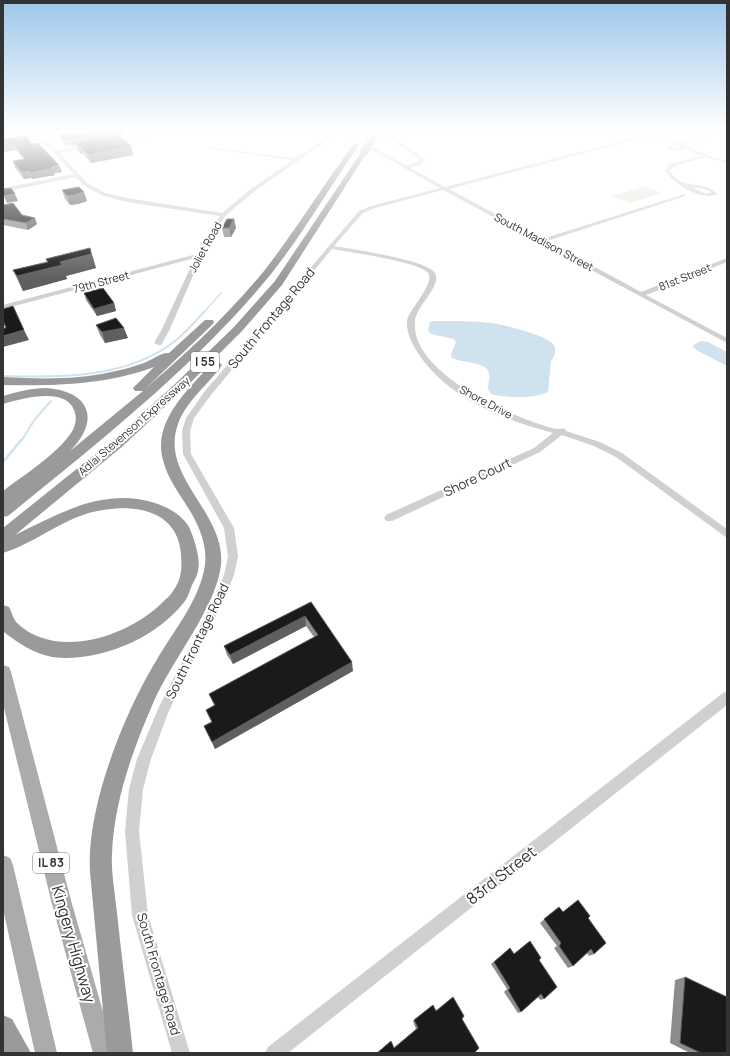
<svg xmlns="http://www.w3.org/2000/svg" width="730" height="1056" font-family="Manrope,sans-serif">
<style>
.green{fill:#e6ecdf}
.water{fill:#cfe2ee}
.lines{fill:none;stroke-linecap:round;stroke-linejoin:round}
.stream-far2{stroke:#cfe2ee;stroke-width:1.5}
.stream-far1{stroke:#cfe2ee;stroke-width:2}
.stream{stroke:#cfe2ee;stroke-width:2.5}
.minor{fill:#d0d0d0;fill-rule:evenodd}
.major{fill:#ababab;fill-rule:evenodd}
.highway{fill:#9a9a9a;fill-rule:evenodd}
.highway-bridge{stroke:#9a9a9a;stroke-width:8}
.wall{fill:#8c8c8c}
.shaded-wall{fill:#5f5f5f}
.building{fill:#1a1a1a;stroke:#5f5f5f}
.labels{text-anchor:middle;stroke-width:4;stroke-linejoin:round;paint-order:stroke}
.far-street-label{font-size:11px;fill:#333;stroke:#fff}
.shield{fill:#fff;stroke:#707070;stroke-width:1}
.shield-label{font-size:12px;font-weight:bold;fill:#333}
.street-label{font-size:13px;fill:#333;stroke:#fff}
.near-street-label{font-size:16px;fill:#333;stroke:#fff}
</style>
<rect width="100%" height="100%" fill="#fff"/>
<path class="green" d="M645,186L662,193L630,203L612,196Z"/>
<path class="water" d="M435,321C454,321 473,321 492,323C504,325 546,335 553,344C557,348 555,357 551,361L548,392C534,399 506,398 491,394L488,389C488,385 490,378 489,373C486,361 461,363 452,358L451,354L456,342L454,339L431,334L428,331L430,322Z
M700,341L708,342L727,352V366L698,351L692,346Z"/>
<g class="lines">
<path class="stream-far2" d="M203,313L221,293"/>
<path class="stream-far1" d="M3,376C61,378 126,378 174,342C185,333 195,322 204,312
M22,440L35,419L51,401"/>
<path class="stream" d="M3,462L22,439"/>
<path class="minor" d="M164,131H173L112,143L110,142Z
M335,131H344L407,166L420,160L392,140L390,134L392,131H396L394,134L396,138L425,160L422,164L410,168L445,187L660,131H667L655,135L679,143L701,137L711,138V140L701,139L684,145L712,157L727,161V163L705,157L675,166L670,170C681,193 705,178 717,194C703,202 671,183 665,170L671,164L701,156L687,149L677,151L667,149V147L675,145L650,136L449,189L542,239L685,194V196L547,241L641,292L727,258V262L646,295L727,338V343L443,190L375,208L363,213L334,246C351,249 428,260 435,273C442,286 416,306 415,321C410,369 499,411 536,423C543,425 552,429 559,429C561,429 563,428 565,429L566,431L600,442L622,453L727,529V538L616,457L594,446L562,435L540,452L392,521H386L384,518L386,515L534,448L553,433C504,420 447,398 418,353C412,344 406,332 407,321C409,309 436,283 428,273C420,262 349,252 332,249L211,395L194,418L190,431L191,454L234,528L238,556L234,575L225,597L168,713L151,759L143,789L139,831L148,915L190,1053H172L132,915L125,831L129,789L137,759L159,707L215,597L224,575L228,556L224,528L183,454L182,431L186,418L205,391L359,211L371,206L440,188L340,132L256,190L225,216L202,255L169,331L161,345H158L154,343L161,331L195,258L3,309V305L197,254L220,216L127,202L101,195L83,185L76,177L3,192V188L74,174L46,145L32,140L3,135V133C23,136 43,137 58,150L92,145L90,147L60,153L87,183L105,193L127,198L222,213L252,188L293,160L211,149L209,147L296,158ZM679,146L682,148H674ZM693,188C699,188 707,188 711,193H704Z
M727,691V705L288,1053H265L268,1047L723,693Z"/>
<path class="major" d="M3,665L9,667L11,672L72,904L115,1053H93L52,904L3,704Z
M3,855L10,858L13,865L57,1053H35L3,909Z"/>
<path class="highway" d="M376,131H383L373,142H369L368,141Z
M356,143L359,145C325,194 295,248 255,293C182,377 94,446 8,516L3,517V504L5,503H3V491C24,475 56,455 71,433C75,428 77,419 75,413C68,385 21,399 3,404V396C17,392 31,388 46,388C90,391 101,420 70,451L143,391H135L133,388L154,367C106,385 54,386 3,385V377C39,379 76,380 111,372C122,370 133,367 144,363C152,360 161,352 169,353L205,320H213L214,322L213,324L145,389C187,353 229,314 264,271C296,230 323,185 354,144Z
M365,149L368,151L282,285L242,331L183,390L124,445L15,535C60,513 104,487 155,503C169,508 181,514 189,527C194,538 201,559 198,571C197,576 194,581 192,585C190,590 188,597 185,601C158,636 109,658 65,658C41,658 24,647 5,633L3,630V605L9,607C12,612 13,619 17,623C57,661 129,636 163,602C166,599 171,595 173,591C182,579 182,568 181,554C178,512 138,504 103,510C66,515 38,542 3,553V528L114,439L175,384L234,327L275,281L362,151Z
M216,362L220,363L222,365C208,385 186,401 178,424C159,477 226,512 221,565C216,608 172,660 154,701C133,749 114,801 112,854C111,873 115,893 117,913C122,960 128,1006 133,1053H107L90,872C86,809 123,715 156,661C173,631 200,600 205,565C207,547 201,531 193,516C183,498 168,481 163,460C152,421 189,389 212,363Z
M3,1015L12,1019L31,1053H3Z"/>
<path class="highway-bridge" d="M365,151L371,141"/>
</g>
<path class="wall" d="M80,131H124L125,136H121L131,146L133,155L91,163L83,154H81L78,151L76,145L66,146L61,140L59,135Z
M3,139L32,144L62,172L54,173L55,175L32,179L31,178L24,179L15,168L13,161L23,159L16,150L3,152Z
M62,190L87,201L78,204L70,205L65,199Z
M3,205L22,215L37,224L28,230L3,225Z
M234,219L236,228L231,237H224L222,228Z
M90,248L96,268L66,276L67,279L23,291L20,285L13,270L47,262L46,259Z
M84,293L114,303L116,311L97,316L86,300Z
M96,325L128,338L105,343L100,335Z
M311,602L353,671L215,749L204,726L211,722L214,705L209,694L314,637L306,626L233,664L227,655L224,646Z
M578,900L588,918L594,954L589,956L587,953L573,966L568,968L554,948L557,946L540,923L559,907L563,912Z
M530,941L539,960L544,999L540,1000L538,997L521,1012L518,1013L504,992L507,989L491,964L510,948L514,954Z
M685,977L727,1053H690L670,1043L675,980Z
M433,1005L436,1011L464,1016L394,1048L416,1029L413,1021Z"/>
<path class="shaded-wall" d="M117,131H124L125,136L77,145L75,143L76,145L73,146L71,140Z
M13,144L16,150L3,152V146Z
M78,146H80L83,154H81Z
M131,146L133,155L91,163L88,155Z
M59,165L62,172L54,173L55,175L32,179L30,173Z
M29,171L31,178L24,179L21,172Z
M84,192L87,201L78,204L70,205L67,196Z
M15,194L18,201L7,203L4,196Z
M35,218L37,224L28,230L26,223Z
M234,219L236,228L231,237L229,228Z
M90,248L96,268L66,276L67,279L23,291L17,276L60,262Z
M114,303L116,311L97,316L94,309Z
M124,328L128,338L105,343L102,332Z
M24,330L29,340L3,347V336Z
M305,616L306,626L233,664L230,655Z
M352,662L353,671L215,749L212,742Z"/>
<path class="building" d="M80,131H117L71,140H64L59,135Z
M119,135L131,146L88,155L80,146H78L75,143Z
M26,136L32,144L38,143L59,165L51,167L53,168L30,173L29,171L21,172L13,161L25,159L13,144L3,146V139Z
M79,187L84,192L75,195L67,196L62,190Z
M11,188L15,194L4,196L3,194V189Z
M13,203L22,215L35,218L26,223L3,219V205Z
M227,219H234L229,228H222Z
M90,248L91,254L60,262L62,265L17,276L13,270L48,262L46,259Z
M103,288L114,303L94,309L84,293Z
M13,306L24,330L3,336V328H6L3,321V309Z
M116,318L124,328L102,332L96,325Z
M311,602L352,662L212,742L204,726L212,722L206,710L215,705L209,694L318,635L305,616L230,655L224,646Z
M578,900L590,916L588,918L606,943L594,954L591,949L573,966L559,946L561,943L544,919L559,907L563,912Z
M530,941L541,958L539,960L557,987L544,999L541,994L521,1012L508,990L510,988L494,962L510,948L514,954Z
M685,977L727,997V1053H701L680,1043Z
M453,997L464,1016L462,1019L479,1048L474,1053H377L391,1041L394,1048L418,1028L414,1020L433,1005L436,1011Z"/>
<linearGradient id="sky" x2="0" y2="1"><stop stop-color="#9ec6ea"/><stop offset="0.47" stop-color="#fff"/><stop offset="1" stop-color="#fff" stop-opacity="0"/></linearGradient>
<rect width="730" height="279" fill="url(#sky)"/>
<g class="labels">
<g class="far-street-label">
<text transform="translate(544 242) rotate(28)" y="4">South Madison Street</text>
<text transform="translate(205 247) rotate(-61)" y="4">Joliet Road</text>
<text transform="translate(685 277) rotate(-22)" y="4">81st Street</text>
<text transform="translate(101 282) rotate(-15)" y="4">79th Street</text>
<text transform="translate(486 402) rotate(28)" y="4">Shore Drive</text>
<text transform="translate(134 426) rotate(-41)" y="4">Adlai Stevenson Expressway</text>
</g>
<g class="shield">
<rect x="191" y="352" width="28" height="20" rx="3"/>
<rect x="33" y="853" width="36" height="20" rx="3"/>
</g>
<g class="shield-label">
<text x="205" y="366">I 55</text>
<text x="51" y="867">IL 83</text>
</g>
<g class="street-label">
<text transform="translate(271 318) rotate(-50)" y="5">South Frontage Road</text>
<text transform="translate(477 477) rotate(-25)" y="5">Shore Court</text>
<text transform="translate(197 641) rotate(-64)" y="5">South Frontage Road</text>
<text transform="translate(159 974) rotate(74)" y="5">South Frontage Road</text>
</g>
<g class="near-street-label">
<text transform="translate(501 875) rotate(-38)" y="6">83rd Street</text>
<text transform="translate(74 944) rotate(74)" y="6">Kingery Highway</text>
</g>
</g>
<rect width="730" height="1056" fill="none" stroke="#333333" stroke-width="8"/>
</svg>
